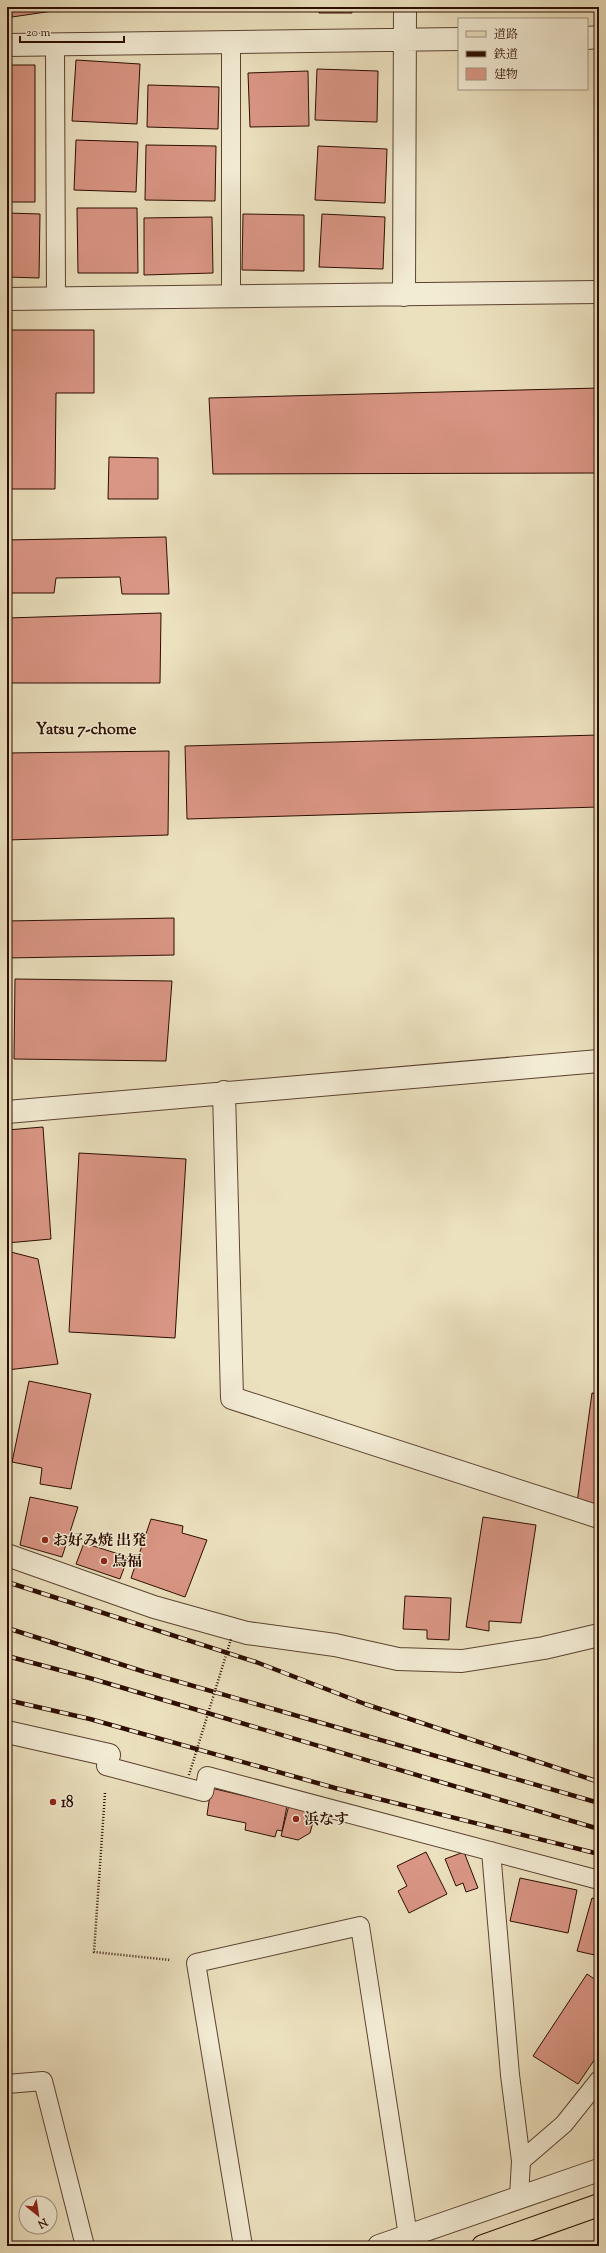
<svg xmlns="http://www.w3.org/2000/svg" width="606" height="2253" font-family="'Sorts Mill Goudy','Noto Serif JP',serif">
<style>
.building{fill:#da9685;stroke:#2c0d00}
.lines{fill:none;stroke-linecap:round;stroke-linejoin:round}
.service-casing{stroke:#5c4230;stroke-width:20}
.minor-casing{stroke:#5c4230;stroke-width:24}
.primary-casing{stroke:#2c0d00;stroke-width:24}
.path{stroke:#2c0d00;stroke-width:2.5;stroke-dasharray:1 2;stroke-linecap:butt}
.service{stroke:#f3ecd5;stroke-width:18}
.minor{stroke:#f3ecd5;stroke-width:22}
.primary{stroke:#ece1bf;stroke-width:22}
.rail-casing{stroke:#2c0d00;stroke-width:4.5}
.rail{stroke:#f3ecd5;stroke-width:3;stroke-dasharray:9;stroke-linecap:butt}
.path-bridge{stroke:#2c0d00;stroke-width:2.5;stroke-dasharray:1 2;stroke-linecap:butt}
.poi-dot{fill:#8f2418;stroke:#f3ecd5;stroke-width:1.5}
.labels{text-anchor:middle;stroke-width:3;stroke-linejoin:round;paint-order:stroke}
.poi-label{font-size:15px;font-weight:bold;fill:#2c0d00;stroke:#f3ecd5;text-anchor:start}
.neighbourhood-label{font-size:16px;font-weight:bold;fill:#2c0d00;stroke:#f3ecd5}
</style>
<rect width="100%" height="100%" fill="#ece1bf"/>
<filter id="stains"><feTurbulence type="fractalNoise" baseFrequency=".005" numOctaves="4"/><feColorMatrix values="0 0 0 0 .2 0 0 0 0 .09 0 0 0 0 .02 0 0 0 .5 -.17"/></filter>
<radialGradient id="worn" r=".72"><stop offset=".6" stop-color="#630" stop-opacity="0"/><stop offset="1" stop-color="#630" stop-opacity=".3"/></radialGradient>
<path class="building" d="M11,7H80L12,17Z
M120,7H150L121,11Z
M319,7H352V13H319Z
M76,60L140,64L137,124L72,121Z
M7,65H35V202H7Z
M317,69L378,71L377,122L315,120Z
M308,71L309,126L250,127L248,73Z
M148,85L219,87L218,129L147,127Z
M76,140L138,142L136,192L74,190Z
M146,145L216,146L215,201L145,200Z
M318,146L387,149L385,203L315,200Z
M77,208H137L138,273H78Z
M7,213L40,214L39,278L7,277Z
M243,214L304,215V271L242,270Z
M322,214L385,217L383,269L319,267Z
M212,217L213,273L144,275V218Z
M7,330H94V393H56L55,489H7Z
M599,388V473L213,474L209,398Z
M109,457L158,458V499H108Z
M166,537L169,594H122L120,577L56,578L54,593H7V540Z
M161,613L160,683H11L8,618Z
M599,735V807L187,819L185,746Z
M169,751L168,835L7,840V753Z
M174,918V955L7,958V921Z
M15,979L172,981L166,1061L14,1059Z
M43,1127L51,1239L7,1243V1130Z
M79,1153L186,1159L175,1338L69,1332Z
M7,1251L38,1259L58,1364L7,1370Z
M29,1381L91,1394L71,1489L40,1484L42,1468L12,1462Z
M592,1393L599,1394V1504L577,1503Z
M30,1497L78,1507L62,1557L20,1545Z
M483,1517L536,1525L521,1623L489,1621V1631L466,1627Z
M151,1519L183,1526L182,1533L207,1540L185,1597L131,1578Z
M84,1543L128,1557L120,1579L76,1564Z
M405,1596L451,1598L449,1640L427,1639V1630L403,1629Z
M211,1788L287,1806L282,1831L277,1830L275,1837L245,1830L246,1823L207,1815Z
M289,1805L316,1811L310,1833L298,1840L281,1836Z
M426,1852L447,1894L409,1913L398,1891L407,1886L397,1866Z
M464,1852L478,1888L466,1892L463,1883L456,1886L445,1859Z
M520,1878L577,1890L568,1933L510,1921Z
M592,1898L599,1900V1956L577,1951Z
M587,1974L599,1982V2053L578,2084L533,2056Z"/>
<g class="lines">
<g class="service-casing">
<path id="service" d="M55,45L56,298
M231,296V42
M109,1755L106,1766L204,1792L207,1776L599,1880
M491,1851L510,2075L521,2161L519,2197
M7,2084L43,2081L85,2246
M521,2161L564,2124L599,2080
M243,2246L196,1963L360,1926L408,2236"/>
</g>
<g class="minor-casing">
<path id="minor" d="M587,38L599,37
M7,45L459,39
M404,295L405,7
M7,299L599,292
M224,1092L232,1398L599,1517
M7,1112L599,1061
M7,1555L154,1607L247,1633L335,1645L398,1659L462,1661L544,1648L599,1635
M7,1732L109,1755
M379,2246L599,2170"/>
</g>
<g class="primary-casing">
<path id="primary" d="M483,2246L599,2205"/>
</g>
<path class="path" d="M105,1793L94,1952L170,1960"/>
<use href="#service" class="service"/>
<use href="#minor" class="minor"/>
<use href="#primary" class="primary"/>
<g class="rail-casing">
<path id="rail" d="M7,1582L256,1662L365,1704L599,1782
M7,1628L145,1672L599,1803
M7,1656L93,1679L599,1829
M7,1700L90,1719L335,1788L599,1854"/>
</g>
<use href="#rail" class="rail"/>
<path class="path-bridge" d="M189,1775L231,1639"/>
</g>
<g class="poi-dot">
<circle cx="45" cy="1540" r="4"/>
<circle cx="104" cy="1561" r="4"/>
<circle cx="53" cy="1802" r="4"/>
<circle cx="296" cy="1819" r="4"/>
</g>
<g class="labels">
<g class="poi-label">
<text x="53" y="1545">お好み焼 出発</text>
<text x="112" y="1566">鳥福</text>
<text x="61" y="1807">18</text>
<text x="304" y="1824">浜なす</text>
</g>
<g class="neighbourhood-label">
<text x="86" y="734">Yatsu 7-chome</text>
</g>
</g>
<rect width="606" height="2253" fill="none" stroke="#ece1bf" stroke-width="24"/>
<rect x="8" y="8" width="590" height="2237" fill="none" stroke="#2c0d00" stroke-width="2"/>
<rect x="12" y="12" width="582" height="2229" fill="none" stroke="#2c0d00"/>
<rect x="458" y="18" width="130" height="72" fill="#f3ecd5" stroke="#a39380"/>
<rect x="466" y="31" width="20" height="6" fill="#ece1bf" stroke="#a39380"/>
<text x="494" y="38" font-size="12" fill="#2c0d00">道路</text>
<rect x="466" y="51" width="20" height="6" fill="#2c0d00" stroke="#a39380"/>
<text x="494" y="58" font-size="12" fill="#2c0d00">鉄道</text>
<rect x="466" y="68" width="20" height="12" fill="#da9685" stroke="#a39380"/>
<text x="494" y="78" font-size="12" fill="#2c0d00">建物</text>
<g transform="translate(38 2215) rotate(150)"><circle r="19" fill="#f3ecd5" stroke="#a39380"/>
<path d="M0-3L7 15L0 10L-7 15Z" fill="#8f2418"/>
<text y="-6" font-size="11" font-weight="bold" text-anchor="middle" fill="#2c0d00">N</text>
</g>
<path d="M20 36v6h104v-6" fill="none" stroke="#2c0d00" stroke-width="2"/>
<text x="26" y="36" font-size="12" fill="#2c0d00" stroke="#f3ecd5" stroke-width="3" paint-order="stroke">20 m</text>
<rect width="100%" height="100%" filter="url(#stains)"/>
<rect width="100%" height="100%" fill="url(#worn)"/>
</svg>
